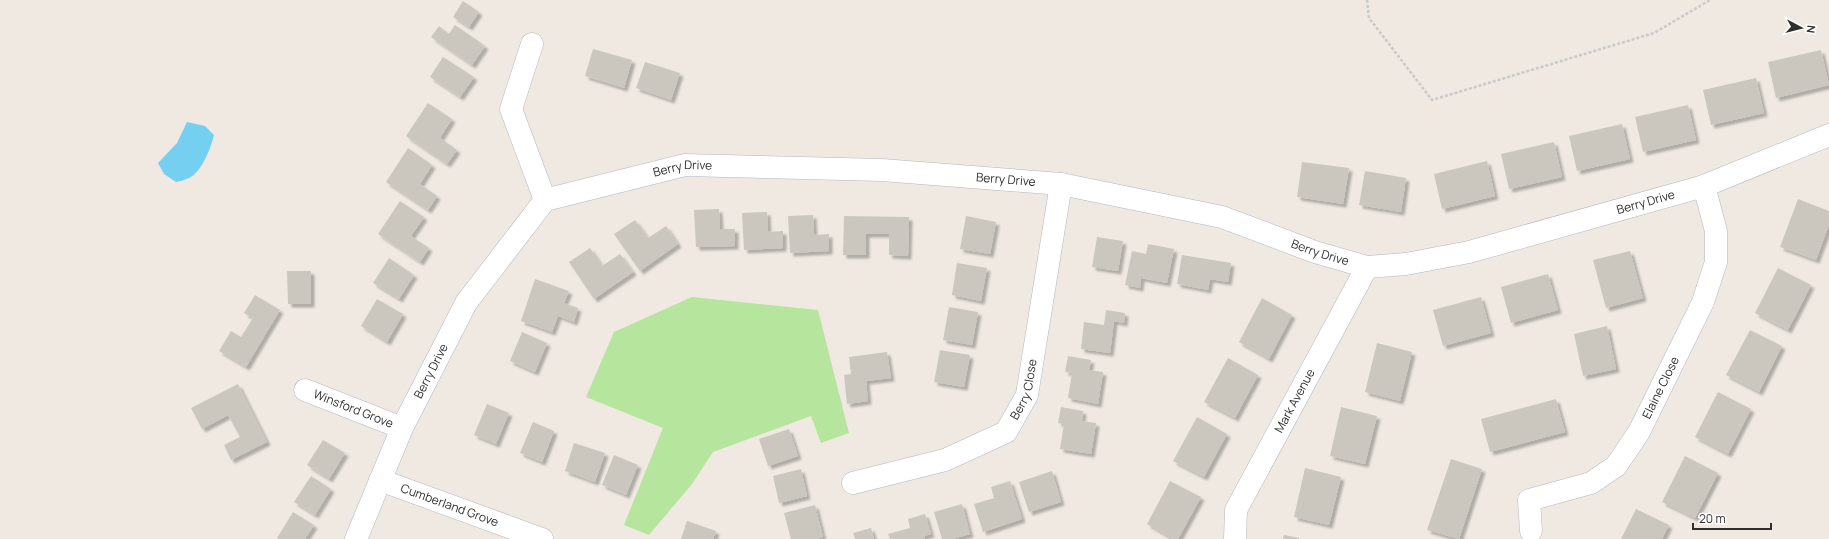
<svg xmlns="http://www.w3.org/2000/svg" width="1829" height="539" font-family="Manrope,sans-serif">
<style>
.green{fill:#b6e59e}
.water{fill:#75cff0}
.building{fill:#cbc7bf;filter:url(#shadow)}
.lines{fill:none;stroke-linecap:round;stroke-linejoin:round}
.street-casing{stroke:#b4b7c1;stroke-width:23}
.path{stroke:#c9c9c9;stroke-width:2.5;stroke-dasharray:3 2;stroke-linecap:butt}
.street{stroke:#fff;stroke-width:22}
.labels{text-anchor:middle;stroke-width:3;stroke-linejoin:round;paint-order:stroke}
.street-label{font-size:12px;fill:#2e2e2e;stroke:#fff}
</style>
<defs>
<filter id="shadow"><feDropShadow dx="3.5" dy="3.5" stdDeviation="1" flood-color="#0004"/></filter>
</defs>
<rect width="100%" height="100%" fill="#efe9e1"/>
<path class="green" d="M692,297L818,310L849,433L821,443L811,416L713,452L692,484L649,535L624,525L663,428L586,397L614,332Z"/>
<path class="water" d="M187,122L205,126L214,135C211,148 201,173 189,178C185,180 180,181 176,182L164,174L158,163L177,143Z"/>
<path class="building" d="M463,1L479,12L469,27L453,17Z
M455,25L485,46L472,65L431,37L439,26L449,34Z
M593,49L632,60L624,88L585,76Z
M1821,50L1829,85L1776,98L1768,62Z
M443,57L474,77L460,97L430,77Z
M645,62L680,73L671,100L636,88Z
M1756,78L1764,113L1711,125L1703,90Z
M428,103L452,119L440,138L457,150L447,164L406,136Z
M1688,105L1696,140L1643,152L1635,117Z
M1622,124L1630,159L1577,171L1569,136Z
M1554,142L1562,177L1509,189L1501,154Z
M408,148L432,165L420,184L437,196L428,210L386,182Z
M1487,161L1495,196L1442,209L1434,174Z
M1302,162L1349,168L1343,204L1297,197Z
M1365,171L1406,178L1401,212L1359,205Z
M1798,199L1829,211V225L1816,260L1780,247Z
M400,201L424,217L411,236L429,248L420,262L378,234Z
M719,209L720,229H735V246L696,247L694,210Z
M767,212L768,232L783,231V248L744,250L742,213Z
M813,215L814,235L829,234V251L790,253L788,216Z
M844,216L909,217L908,256L889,255V234H866V255H843Z
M966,216L996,222L990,254L960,249Z
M635,220L648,238L666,226L678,244L640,271L614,234Z
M1097,237L1123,241L1118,271L1092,267Z
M1148,244L1174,249L1167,283L1141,278L1140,288L1125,285L1132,251L1146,254Z
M590,248L602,266L620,254L633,272L594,299L569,262Z
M1630,251L1643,298L1606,308L1593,260Z
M1182,255L1231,263L1228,282L1210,279L1208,290L1177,284Z
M389,258L414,275L399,299L373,283Z
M957,263L987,268L981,301L952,295Z
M1778,268L1811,285L1788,330L1755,313Z
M287,271H311V304H288Z
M1548,274L1558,310L1511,323L1501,287Z
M535,279L569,291L564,303L578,308L574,322L558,316L552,332L521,321Z
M255,295L280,310L246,367L219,351L231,331L241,337L253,318L244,313Z
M1481,297L1491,333L1443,346L1433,310Z
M1262,298L1292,315L1269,359L1239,342Z
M377,299L403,314L387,342L361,326Z
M949,307L978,312L972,345L943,340Z
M1106,310L1125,313L1124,323L1114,321L1110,353L1081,349L1084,322L1104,325Z
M1607,326L1616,369L1583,376L1574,334Z
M1750,330L1782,346L1759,392L1726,375Z
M522,332L547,343L535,372L510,361Z
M1377,343L1412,352L1400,401L1365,392Z
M940,350L970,355L964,387L934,382Z
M887,352L891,378L866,381L868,401L847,404L844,375L851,374L849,357Z
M1068,356L1091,360L1089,370L1103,372L1098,404L1068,398L1072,373L1065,372Z
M1228,358L1258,375L1235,418L1204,402Z
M238,384L267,442L231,460L224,445L240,437L228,415L202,429L191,408Z
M1718,392L1751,409L1728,454L1695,437Z
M1556,399L1565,432L1490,452L1481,419Z
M487,404L509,413L496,444L474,435Z
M1061,407L1083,411L1082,421L1096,423L1091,454L1060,449L1064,424L1058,423Z
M1341,407L1377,416L1365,464L1330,456Z
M1197,417L1227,434L1204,477L1173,461Z
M533,422L554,431L542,462L520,453Z
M789,429L798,456L768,466L759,439Z
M323,440L345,453L329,479L307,465Z
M574,443L605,453L595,482L565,471Z
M614,455L638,465L626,495L602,485Z
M1685,456L1718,473L1695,518L1662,502Z
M1451,459L1482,469L1459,539L1427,530Z
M1305,468L1341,477L1329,525L1294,517Z
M801,469L807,496L779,503L773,476Z
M1052,471L1061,502L1029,512L1019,482Z
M311,476L331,489L315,515L294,502Z
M1010,481L1022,519L983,532L974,504L994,498L991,487Z
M1170,481L1201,497L1178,539H1173L1147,524Z
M962,504L970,534L952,539H942L934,512Z
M815,505L823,537L816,539H791L784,513Z
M1636,509L1669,525L1662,539H1621Z
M293,512L314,525L305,539H278L277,538Z
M925,514L931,534L924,536L925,539H890L888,534L910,528L908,519Z
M687,521L716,531L713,539H681Z
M871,528L874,539H855L853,533Z
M1284,535L1299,538V539H1283Z"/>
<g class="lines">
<g class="street-casing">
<g id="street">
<path d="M532,44L511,109L545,200"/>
<path id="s1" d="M305,390L402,428"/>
<path id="s2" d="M380,480L542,539"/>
<path id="s3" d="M853,483L945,460L1006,432L1027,395L1061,184"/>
<path id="s4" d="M1531,531L1529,500L1591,483L1616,466L1639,432L1703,302L1716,262V231L1704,186"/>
<path id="s5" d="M356,539L402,428L466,303L545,200L685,165L882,170L1061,184L1222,217L1315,252L1367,267L1406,264L1469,252L1704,186L1829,135"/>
<path id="s6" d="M1235,539L1236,510L1367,267"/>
</g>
</g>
<path class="path" d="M1367,0L1369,18L1432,100L1654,33L1710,0"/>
<use href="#street" class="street"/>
</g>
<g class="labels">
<g class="street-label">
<text dy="4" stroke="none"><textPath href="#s5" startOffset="532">Berry Drive</textPath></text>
<text dy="4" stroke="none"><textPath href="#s5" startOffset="856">Berry Drive</textPath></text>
<text dy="4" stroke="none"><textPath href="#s5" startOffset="1516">Berry Drive</textPath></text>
<text dy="4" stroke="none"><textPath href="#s5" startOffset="1180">Berry Drive</textPath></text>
<text dy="4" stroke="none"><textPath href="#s5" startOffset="184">Berry Drive</textPath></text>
<text dy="4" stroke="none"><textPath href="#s3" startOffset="209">Berry Close</textPath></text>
<text dy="4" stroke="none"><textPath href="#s4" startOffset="216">Elaine Close</textPath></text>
<text dy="4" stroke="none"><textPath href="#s6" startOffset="153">Mark Avenue</textPath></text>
<text dy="4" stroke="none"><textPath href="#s1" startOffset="52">Winsford Grove</textPath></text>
<text dy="4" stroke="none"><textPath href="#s2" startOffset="74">Cumberland Grove</textPath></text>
</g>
</g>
<g transform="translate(1801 28) rotate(97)" stroke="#ffffff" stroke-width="3" paint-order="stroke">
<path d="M0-3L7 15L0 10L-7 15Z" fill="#2e2e2e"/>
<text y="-6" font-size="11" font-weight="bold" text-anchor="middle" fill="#2e2e2e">N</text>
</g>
<path d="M1693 523v6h78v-6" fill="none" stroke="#2e2e2e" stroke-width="2"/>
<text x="1699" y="523" font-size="12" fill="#2e2e2e" stroke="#ffffff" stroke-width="3" paint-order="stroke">20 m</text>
</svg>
